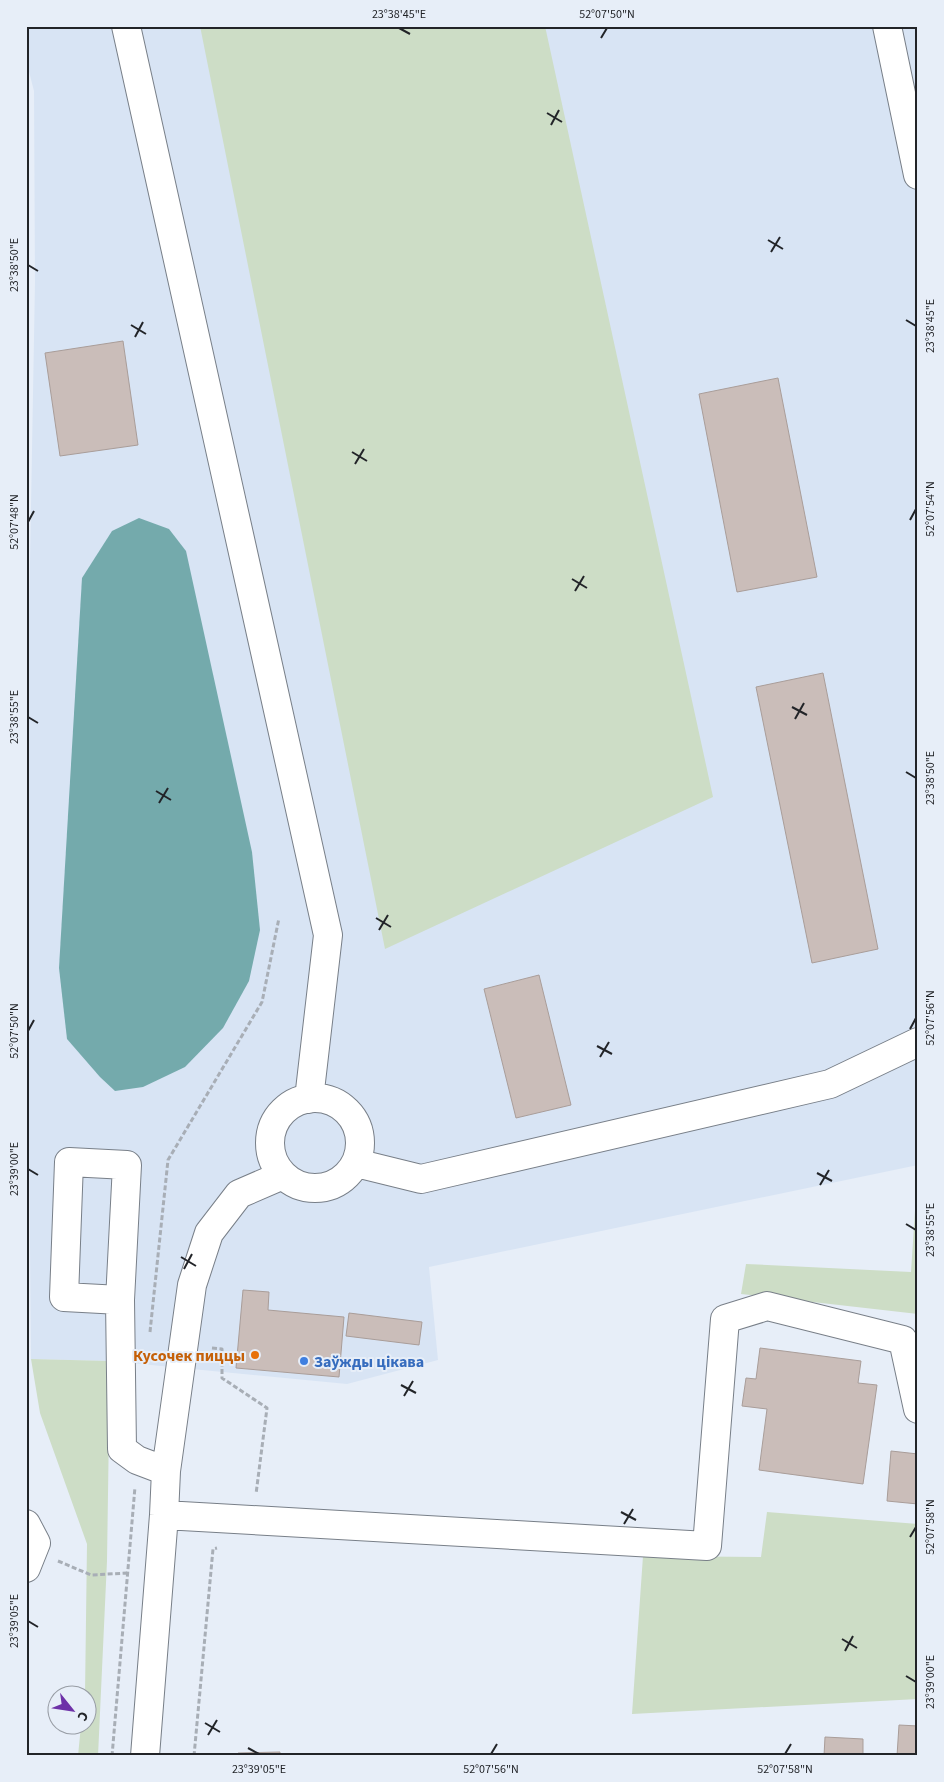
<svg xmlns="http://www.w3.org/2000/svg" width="944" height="1782" font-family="'Source Sans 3',sans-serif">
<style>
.built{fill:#d8e4f4}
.green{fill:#cdddc6}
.water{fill:#74aaac}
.building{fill:#cabdb9;stroke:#a99d99}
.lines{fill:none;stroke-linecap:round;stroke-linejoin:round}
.minor-casing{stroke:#787f88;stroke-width:30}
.path{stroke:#a8aeb6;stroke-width:3;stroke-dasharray:5 2.5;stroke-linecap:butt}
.minor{stroke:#fff;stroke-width:28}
.ticks{fill:none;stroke:#222428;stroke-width:2}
.food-dot{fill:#e8710a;stroke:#e7eef8;stroke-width:2}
.shop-dot{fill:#3f7fe0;stroke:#e7eef8;stroke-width:2}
.labels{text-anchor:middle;stroke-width:4;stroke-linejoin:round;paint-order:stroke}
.food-label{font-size:16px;font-weight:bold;fill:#c56008;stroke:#e7eef8;text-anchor:end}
.shop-label{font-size:16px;font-weight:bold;fill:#366cbe;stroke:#e7eef8;text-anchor:start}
.neatline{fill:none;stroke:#222428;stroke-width:2}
.ticks-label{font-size:12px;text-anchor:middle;fill:#222428}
</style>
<rect width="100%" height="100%" fill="#e7eef8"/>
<path class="built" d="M26,26H918V1165L429,1267L438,1360L347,1384L110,1361L31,1359L26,787L35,282L34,91L26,60Z"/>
<path class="green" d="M200,26H545L713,797L385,949Z
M918,1165V1314L741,1294L746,1264L911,1272Z
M31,1359L110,1361L107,1561L98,1756H78L81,1725L88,1724V1694H85L87,1544L40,1413Z
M767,1512L918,1524V1699L632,1714L643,1556L761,1557Z"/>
<path class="water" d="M139,518L169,529L186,551L252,852L260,930L249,981L223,1028L185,1067L143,1087L115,1091L100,1077L67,1039L59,968L82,578L112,531Z"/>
<path class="building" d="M123,341L138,445L60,456L45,353Z
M778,378L817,577L737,592L699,394Z
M823,673L878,949L812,963L756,687Z
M539,975L571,1105L516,1118L484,989Z
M243,1290L269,1292L268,1310L344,1317L339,1377L236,1368Z
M349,1313L422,1322L419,1345L346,1336Z
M760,1348L861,1361L858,1383L877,1385L863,1484L759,1470L767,1409L742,1406L746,1378L756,1379Z
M891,1451L918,1454V1504L887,1501Z
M899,1725L918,1726V1756H897Z
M825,1737L863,1739V1756H824Z
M280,1752V1756H238V1753Z"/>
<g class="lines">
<g class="minor-casing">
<path id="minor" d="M126,26L328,935L309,1099
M887,26L918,175
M270 1143a45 45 0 1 1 90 0a45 45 0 1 1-90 0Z
M356,1163L421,1179L830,1084L918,1042
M120,1300L64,1297L69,1162L127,1165L120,1300L122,1449L137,1460L166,1471
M164,1515L707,1546L725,1319L767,1306L903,1340L918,1409
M26,1524L36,1543L26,1568
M145,1756L164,1515L166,1471L192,1285L209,1233L239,1194L283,1175"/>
</g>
<path class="path" d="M150,1332L168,1160L262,1002L279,918
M212,1348L222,1349V1378L267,1408L256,1494
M58,1561L91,1575L127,1573
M112,1756L135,1487
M194,1756L213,1549L217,1548"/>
<use href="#minor" class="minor"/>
</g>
<path class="ticks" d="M399,28L410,34M601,38L607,28M547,113L562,122M551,125L559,110M768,240L783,249M771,252L780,237M28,265L38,271M906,320L916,326M131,325L146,334M135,337L143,322M352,452L367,461M355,464L364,449M910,520L916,509M28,522L34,511M572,579L587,588M575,591L584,576M792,707L807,715M28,717L38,723M795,719L804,703M906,772L916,778M156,791L171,800M159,803L168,788M376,918L391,927M379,930L388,915M910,1029L916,1018M28,1031L34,1020M597,1046L612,1054M600,1057L609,1042M28,1169L38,1175M817,1173L832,1181M820,1185L829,1170M906,1224L916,1230M181,1257L196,1266M184,1269L192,1254M401,1385L416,1393M404,1396L413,1381M621,1512L636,1520M624,1524L633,1509M910,1537L916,1527M28,1621L38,1627M842,1639L857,1648M845,1651L853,1636M906,1676L916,1682M205,1723L220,1732M208,1735L217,1720M248,1748L259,1754M491,1754L497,1744M785,1754L791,1744"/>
<circle class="food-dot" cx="255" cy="1355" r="5"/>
<circle class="shop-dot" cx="304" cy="1361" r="5"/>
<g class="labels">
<g class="food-label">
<text x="245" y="1361">Кусочек пиццы</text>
</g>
<g class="shop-label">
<text x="314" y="1367">Заўжды цікава</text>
</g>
</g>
<rect width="944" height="1782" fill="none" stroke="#e7eef8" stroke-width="55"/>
<g transform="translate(72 1710) rotate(120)"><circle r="24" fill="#e7eef8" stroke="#989da5"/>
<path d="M0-4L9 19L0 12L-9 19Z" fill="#6e32a8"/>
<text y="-8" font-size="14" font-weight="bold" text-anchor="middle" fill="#222428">С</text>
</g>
<rect x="28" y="28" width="888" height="1726" class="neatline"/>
<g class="ticks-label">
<text x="399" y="18">23°38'45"E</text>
<text x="607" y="18">52°07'50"N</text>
<text transform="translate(14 265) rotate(-90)" y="4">23°38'50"E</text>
<text transform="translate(930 326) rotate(-90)" y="4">23°38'45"E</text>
<text transform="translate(930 509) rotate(-90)" y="4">52°07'54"N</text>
<text transform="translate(14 522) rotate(-90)" y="4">52°07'48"N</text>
<text transform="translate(14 717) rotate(-90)" y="4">23°38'55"E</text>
<text transform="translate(930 778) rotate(-90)" y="4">23°38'50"E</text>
<text transform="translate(930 1018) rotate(-90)" y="4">52°07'56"N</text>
<text transform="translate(14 1031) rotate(-90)" y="4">52°07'50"N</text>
<text transform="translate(14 1169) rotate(-90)" y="4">23°39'00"E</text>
<text transform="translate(930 1230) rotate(-90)" y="4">23°38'55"E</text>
<text transform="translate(930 1527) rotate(-90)" y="4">52°07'58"N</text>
<text transform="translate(14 1621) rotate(-90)" y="4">23°39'05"E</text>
<text transform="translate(930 1682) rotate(-90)" y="4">23°39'00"E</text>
<text x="259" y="1773">23°39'05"E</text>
<text x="491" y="1773">52°07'56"N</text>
<text x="785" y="1773">52°07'58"N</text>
</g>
</svg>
